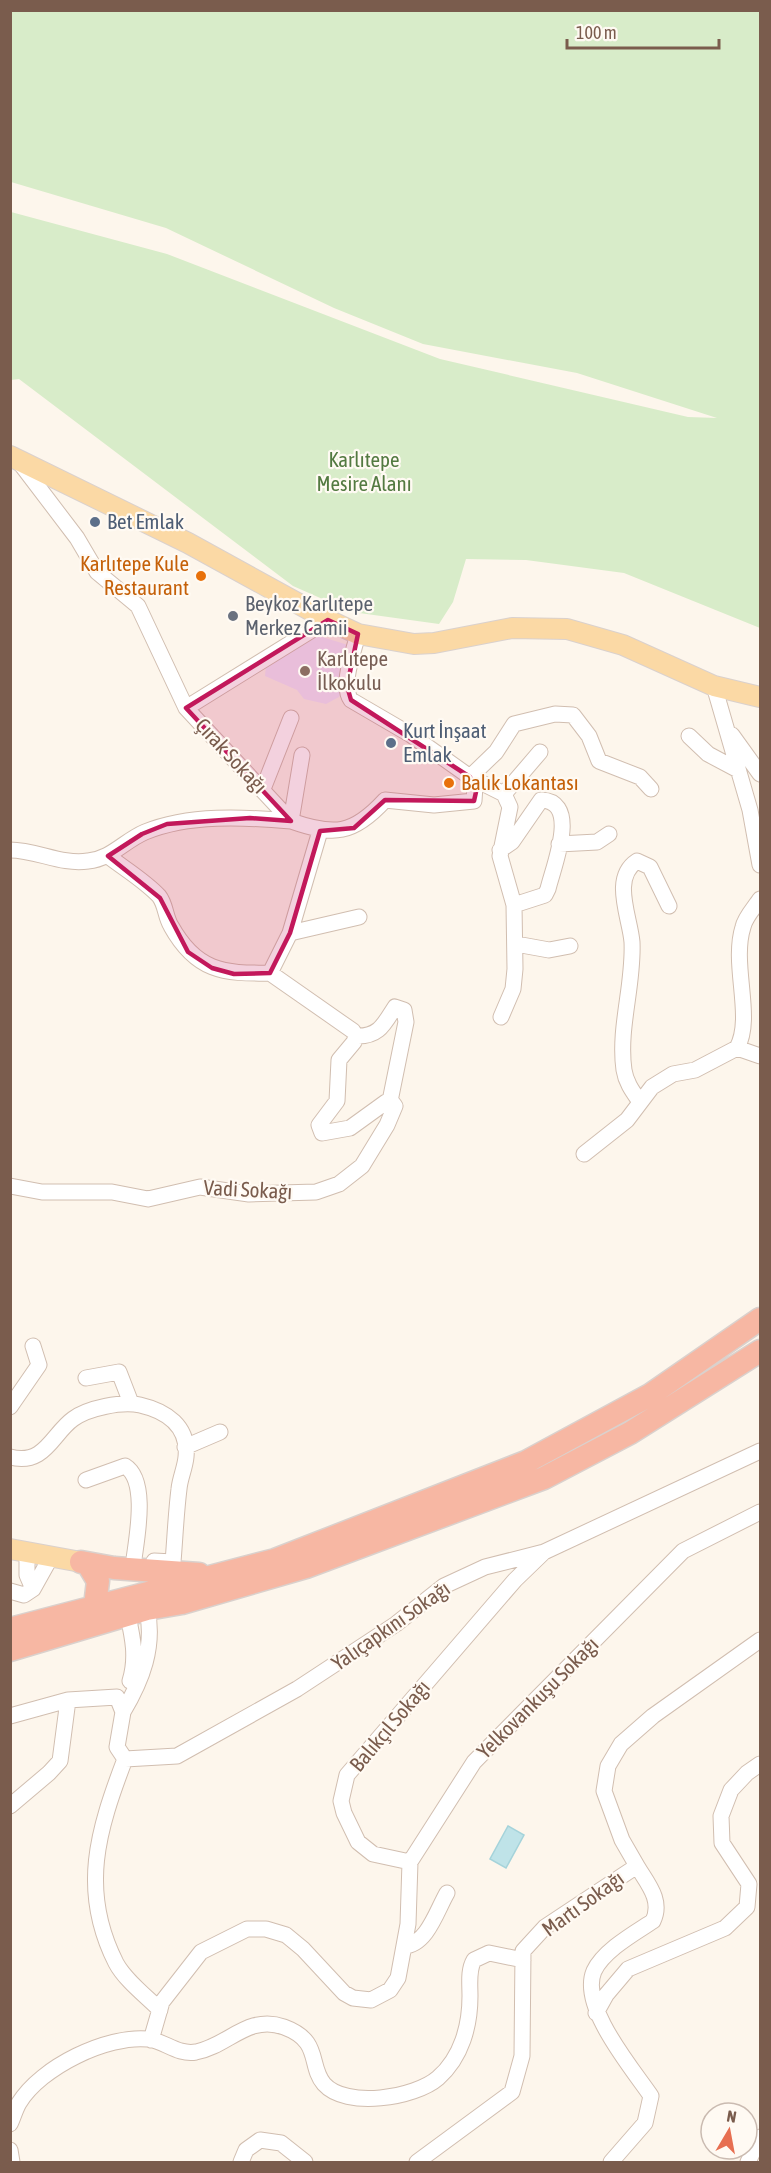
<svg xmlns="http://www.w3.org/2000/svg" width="771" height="2173" font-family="'Asap Condensed',sans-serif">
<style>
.education{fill:#f3e8fa}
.green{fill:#d8ecc9}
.water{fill:#bfe3e8;stroke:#a5d3da;stroke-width:1.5}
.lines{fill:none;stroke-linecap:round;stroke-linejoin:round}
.minor-casing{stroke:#d1beb0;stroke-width:17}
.major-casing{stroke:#dad1cd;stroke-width:22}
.highway-casing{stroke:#dad1cd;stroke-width:25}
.minor{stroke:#fff;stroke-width:15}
.major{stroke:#fbd9a5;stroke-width:20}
.highway{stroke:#f7b7a3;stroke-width:22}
.marked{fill:#c2185b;fill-opacity:0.2;stroke:#c2185b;stroke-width:4.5;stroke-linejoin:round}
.service-dot{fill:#5c6f8a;stroke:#fffaf3;stroke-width:2}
.food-dot{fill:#e8710a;stroke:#fffaf3;stroke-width:2}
.worship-dot{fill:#6b7280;stroke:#fffaf3;stroke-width:2}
.education-dot{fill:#8d6e63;stroke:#fffaf3;stroke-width:2}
.labels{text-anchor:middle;stroke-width:4.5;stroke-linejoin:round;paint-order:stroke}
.park-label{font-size:21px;fill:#537a41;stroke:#fffaf3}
.service-label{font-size:21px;fill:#4e5e75;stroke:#fffaf3;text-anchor:start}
.food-label{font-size:21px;fill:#c56008;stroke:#fffaf3;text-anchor:end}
.worship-label{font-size:21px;fill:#5b616d;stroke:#fffaf3;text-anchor:start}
.education-label{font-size:21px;fill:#785e54;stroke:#fffaf3;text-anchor:start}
.street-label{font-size:21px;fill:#7a5c4d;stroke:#fffaf3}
</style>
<rect width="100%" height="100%" fill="#fdf6ec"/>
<path class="education" d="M319,636L348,645L342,691L339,697L326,704L304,699L297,690L265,676L266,666L272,661Z"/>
<path class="green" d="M11,10L760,11V628L624,573L526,560L466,559L453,602L439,624L352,612L293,586L19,379L11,380V212L167,254L440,359L688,417L717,418L577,373L423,344L334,308L166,228L11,182Z"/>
<path class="water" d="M508,1826L524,1835L506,1868L490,1859Z"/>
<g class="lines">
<g class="minor-casing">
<path id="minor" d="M358,634C354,651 340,685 351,700L411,735L470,777L504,794L510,807L500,856L514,905L515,969L513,989L501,1017
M714,686L750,810L760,865
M186,708L328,620
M732,735L760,774
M689,736L708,754L738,770
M302,755L291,821C334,836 353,835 385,800L434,805L474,801L475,786L470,777L496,752L514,724L555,714L573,715L589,736L599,761L640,777L651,789
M263,789L291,718
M504,794L540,752
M559,844L597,842L609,834
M10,850C37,850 61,865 88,861C111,859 124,841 145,832C189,814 244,817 291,821L186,708L138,606L97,572L77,538L20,463
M500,850L512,842L541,800C581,801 553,867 548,889L545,895L514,905
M108,856C125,869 145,881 159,896C166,905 165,916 171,926C196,971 223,974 270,973
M290,933L359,917
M516,944L549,950L570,946
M270,973L290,933L320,831
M356,1036C379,1037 384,1024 395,1007L404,1010L406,1022L390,1101
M737,1048L760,1056
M640,1102C633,1092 626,1083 624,1070C618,1028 634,985 632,942C630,917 611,878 637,861L650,867L669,906
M584,1154L627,1120L652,1087L673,1074L695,1070L737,1048C754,1017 731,965 743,927C745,917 755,907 760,899
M10,1186L42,1192H112L148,1199L200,1187L249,1194L316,1192L339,1184L362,1166L387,1125L395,1106L392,1102H386L350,1128L322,1133L319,1125L337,1101L339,1060L354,1042L356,1036L353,1031L270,973
M86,1378L119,1372L131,1403
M10,1407L39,1365L33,1346
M185,1447L220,1432
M10,1457C45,1466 52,1434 73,1419C88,1408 122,1401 140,1405C166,1411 189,1426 186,1457C185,1468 180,1478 179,1489C176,1513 175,1538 173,1562L154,1561
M86,1480L125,1466C148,1480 137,1536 134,1559
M27,1552V1575L33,1589
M10,1591L24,1595L33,1589L52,1555
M128,1616C133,1639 137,1658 130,1681
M117,1697L123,1712L117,1747L125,1759C98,1830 79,1890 116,1963C125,1980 146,1996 160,2010
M123,1712C142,1680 155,1647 147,1609
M10,1716L68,1700L117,1697
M125,1759L177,1756L297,1689L396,1624L444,1586L485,1567L544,1552L760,1451
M10,1806L49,1773L60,1761L68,1700
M410,1862L373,1854L358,1842L344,1813L341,1801L347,1775L515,1580L544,1552
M404,1946C427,1945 437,1910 447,1893
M596,2013L606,1995L628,1969L725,1928L747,1907L749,1884L722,1843L721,1816L731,1790L747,1773L760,1764
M151,2040L162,2002L201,1952L247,1929H266L286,1935L303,1949L344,1993L353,1998L371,2000L390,1990L398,1978L408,1924L410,1862L474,1762L683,1551L760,1512
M10,2124C13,2118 15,2110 19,2103C41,2067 107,2035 148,2039C165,2041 177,2055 196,2052C228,2046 248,2014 284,2027C322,2041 308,2065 324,2084C346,2109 415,2098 438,2078C462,2057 470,2025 470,1996C470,1984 468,1970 474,1960L489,1953L523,1960
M10,2150L12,2162
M241,2162L246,2150L260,2140L281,2143L305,2162
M417,2162L512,2092L522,2056L523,1951L545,1927L637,1866L622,1840L604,1791L608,1766L621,1744L653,1716L760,1640
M611,2162L645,2123L651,2096C632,2068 579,2006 594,1971C604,1950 635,1933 653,1921C663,1900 647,1883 637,1866
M748,2162L760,2137"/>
</g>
<g class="major-casing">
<path id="major" d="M10,456L188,543L328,620L358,634L414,644L434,643L512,628L567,629L623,645L714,686L760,697
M10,1549L81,1562"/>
</g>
<g class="highway-casing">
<path id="highway" d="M81,1562L114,1568L199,1574
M89,1566L98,1581L95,1606
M10,1629L275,1560L526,1462L650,1395L760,1319
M10,1650L147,1609L182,1603L306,1567L544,1478L630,1433L760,1351"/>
</g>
<use href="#minor" class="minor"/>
<use href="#major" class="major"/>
<use href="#highway" class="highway"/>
</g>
<path class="marked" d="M328,620L358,634L347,686L351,700L470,777L476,792L474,801L385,800L354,828L320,831L290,933L270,973L234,974L212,968L188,952L160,898L108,856L142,834L167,824L250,818L291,821L186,708Z"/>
<g class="service-dot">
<circle cx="95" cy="522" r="6"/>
<circle cx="391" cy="743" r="6"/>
</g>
<g class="food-dot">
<circle cx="201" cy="576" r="6"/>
<circle cx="449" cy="783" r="6"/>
</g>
<circle class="worship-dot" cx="233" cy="616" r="6"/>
<circle class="education-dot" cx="305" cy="671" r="6"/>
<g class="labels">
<g class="park-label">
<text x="364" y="467">Karlıtepe<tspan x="364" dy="24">Mesire Alanı</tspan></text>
</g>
<g class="service-label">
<text x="107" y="529">Bet Emlak</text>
<text x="403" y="738">Kurt İnşaat<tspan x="403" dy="24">Emlak</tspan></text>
</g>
<g class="food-label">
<text x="189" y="571">Karlıtepe Kule<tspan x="189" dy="24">Restaurant</tspan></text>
<text x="461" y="790" text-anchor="start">Balık Lokantası</text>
</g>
<g class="worship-label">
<text x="245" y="611">Beykoz Karlıtepe<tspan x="245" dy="24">Merkez Camii</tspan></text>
</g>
<g class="education-label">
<text x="317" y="666">Karlıtepe<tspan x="317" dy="24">İlkokulu</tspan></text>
</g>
<g class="street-label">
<text transform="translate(231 756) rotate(47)" y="7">Çırak Sokağı</text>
<text transform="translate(248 1190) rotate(3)" y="7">Vadi Sokağı</text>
<text transform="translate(391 1626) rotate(-35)" y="7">Yalıçapkını Sokağı</text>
<text transform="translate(538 1698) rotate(-45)" y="7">Yelkovankuşu Sokağı</text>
<text transform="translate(390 1726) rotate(-50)" y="7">Balıkçıl Sokağı</text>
<text transform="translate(583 1904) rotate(-36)" y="7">Martı Sokağı</text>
</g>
</g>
<rect width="771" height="2173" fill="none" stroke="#7a5c4d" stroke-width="24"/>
<g transform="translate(729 2131) rotate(10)"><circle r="28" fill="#fffaf3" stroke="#cabbb1" stroke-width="1.5"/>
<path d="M0-4.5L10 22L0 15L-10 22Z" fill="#e76f51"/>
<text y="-9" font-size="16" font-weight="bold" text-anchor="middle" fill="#7a5c4d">N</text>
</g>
<path d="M567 39v9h152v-9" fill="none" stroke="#7a5c4d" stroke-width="3"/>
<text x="576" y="39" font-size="18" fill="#7a5c4d" stroke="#fffaf3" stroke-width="4.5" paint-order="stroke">100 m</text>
</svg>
